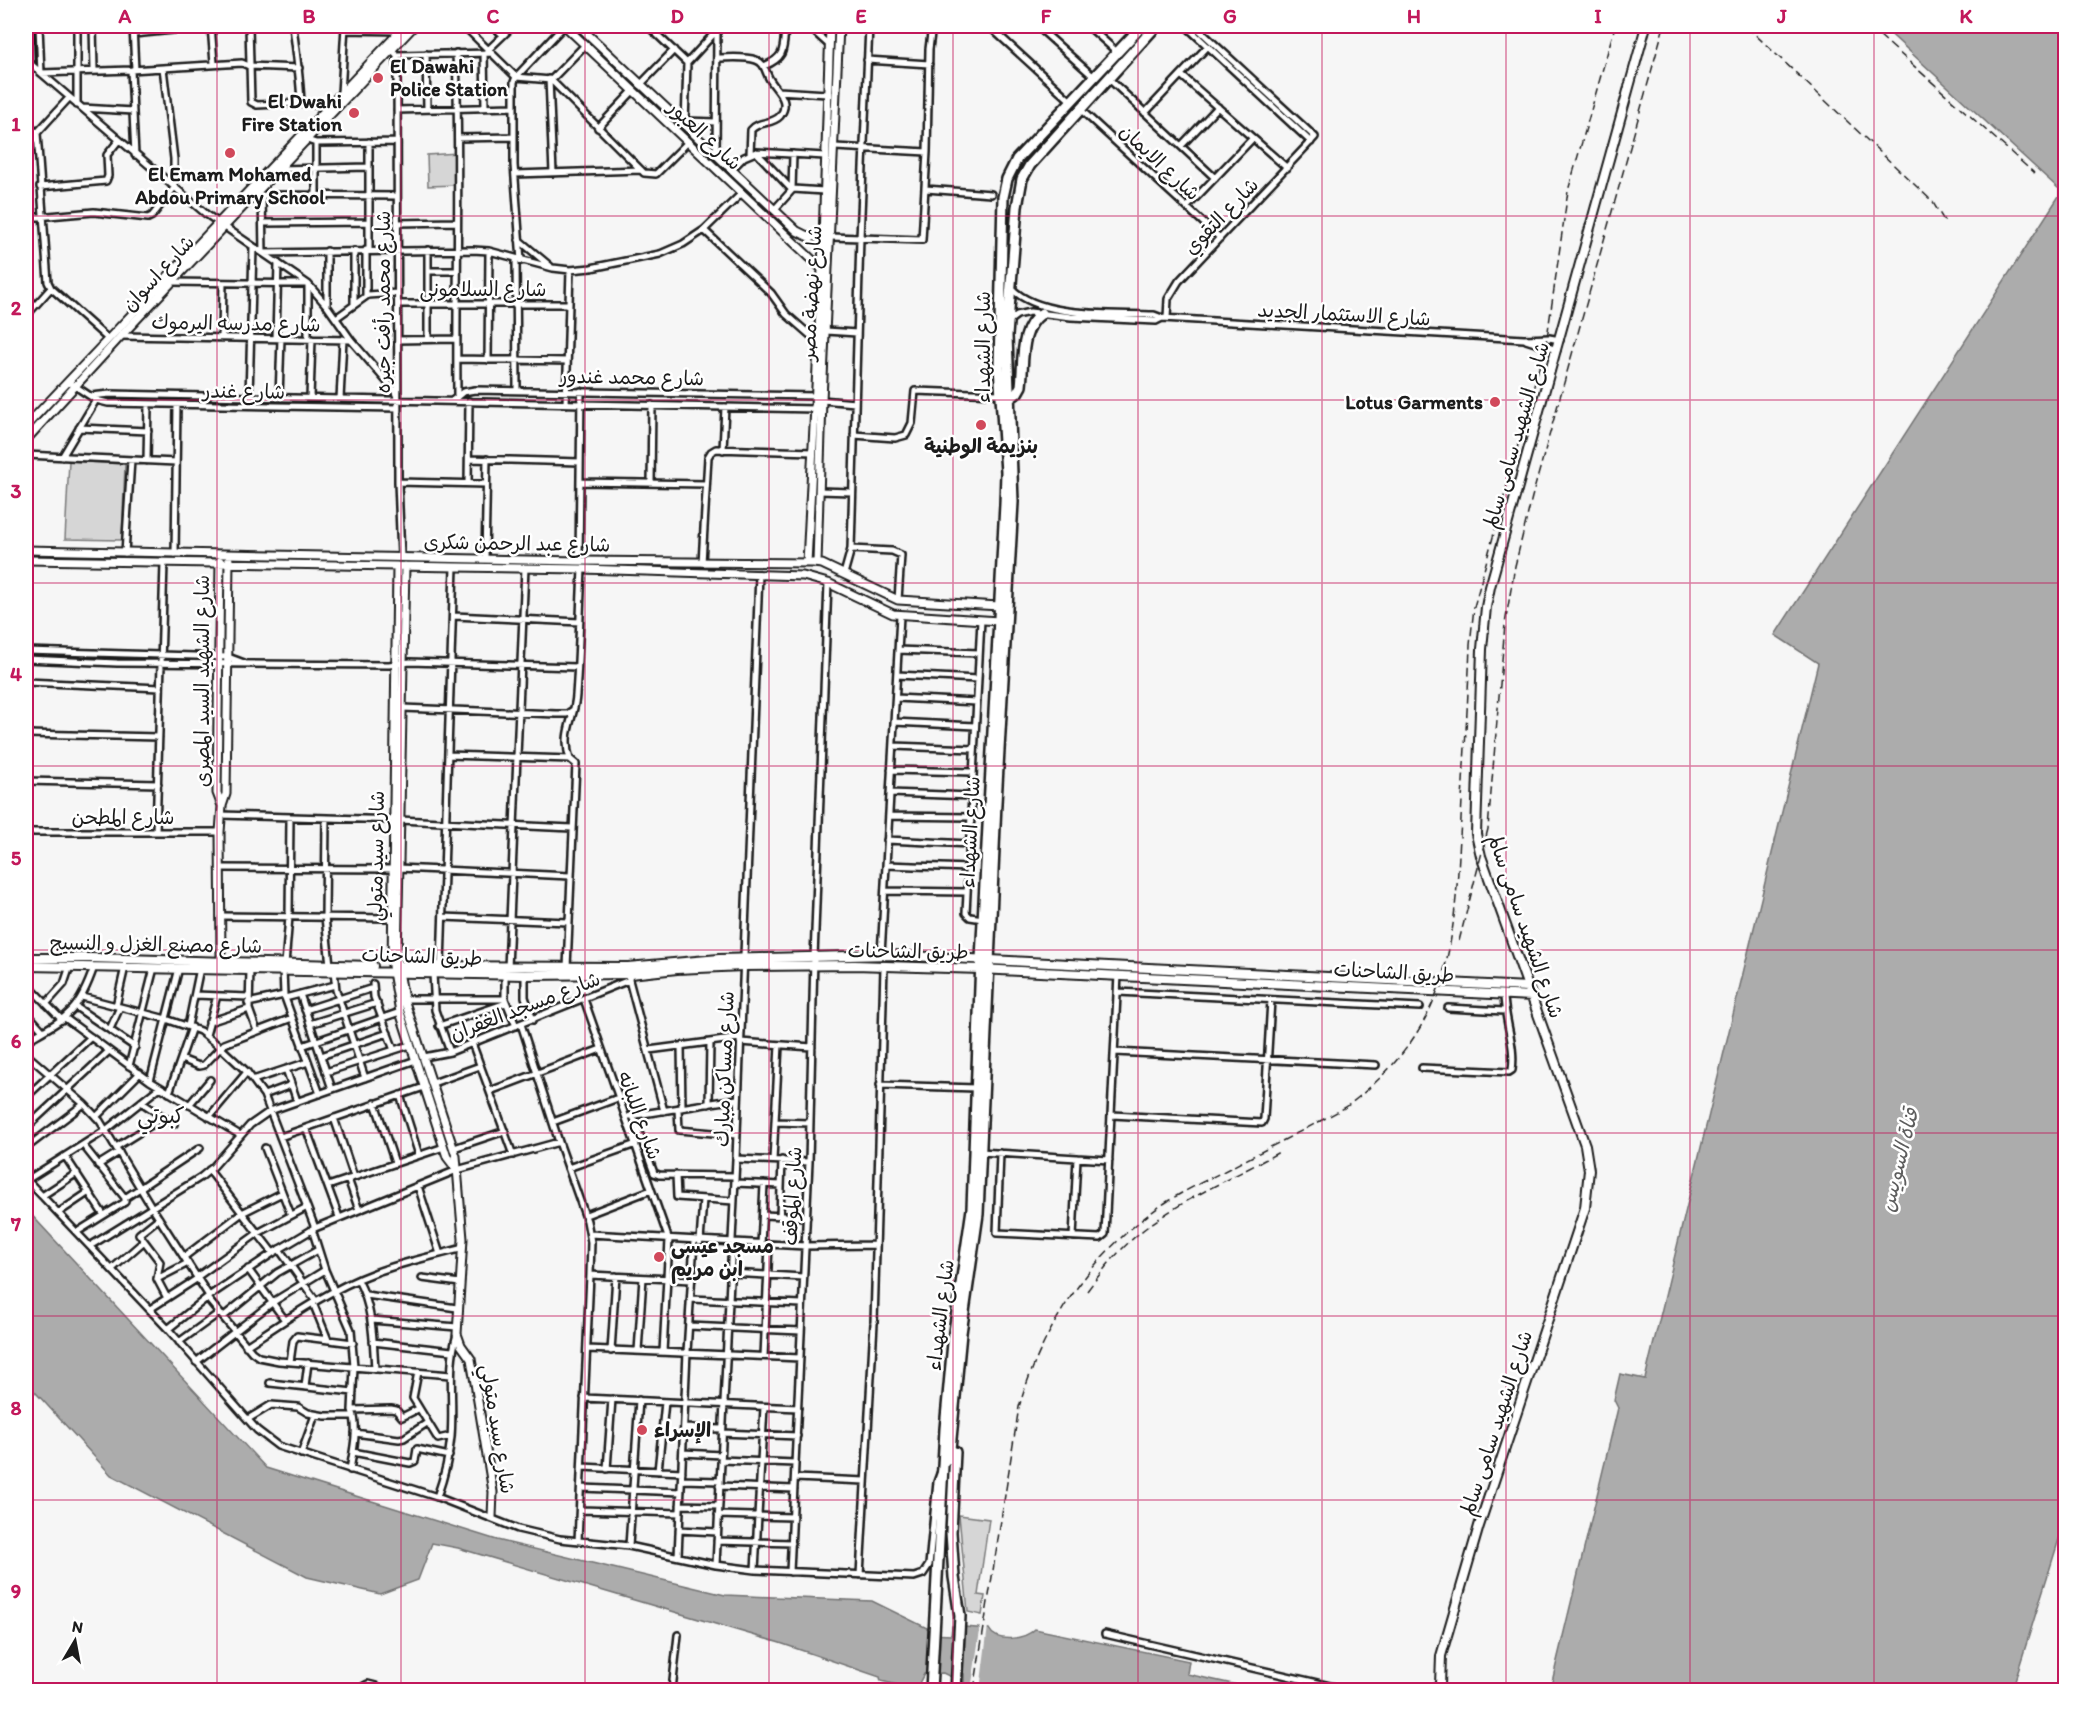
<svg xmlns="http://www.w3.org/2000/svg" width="2091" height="1716" font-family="Itim,'Playpen Sans Arabic',sans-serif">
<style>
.green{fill:#d6d6d6;stroke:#797979;stroke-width:1.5}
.water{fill:#acacac;stroke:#727272;stroke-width:1.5}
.pier{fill:#f6f6f6}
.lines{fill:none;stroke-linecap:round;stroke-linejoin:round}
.minor-casing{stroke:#1c1c1c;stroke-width:10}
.tertiary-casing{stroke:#1c1c1c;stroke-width:11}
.secondary-casing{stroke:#1c1c1c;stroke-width:12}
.trunk-casing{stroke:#1c1c1c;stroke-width:14}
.minor{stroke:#fff;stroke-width:5}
.tertiary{stroke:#fff;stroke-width:7}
.secondary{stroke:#fff;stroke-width:8}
.trunk{stroke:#fff;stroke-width:9}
.rail{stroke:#1c1c1c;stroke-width:1.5;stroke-dasharray:9 4.5;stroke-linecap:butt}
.grid{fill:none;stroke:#c2185b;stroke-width:1.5;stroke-opacity:0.55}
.poi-dot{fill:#d1495b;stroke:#fff;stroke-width:2}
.labels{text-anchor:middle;stroke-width:5;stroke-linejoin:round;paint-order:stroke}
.poi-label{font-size:20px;font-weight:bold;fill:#1c1c1c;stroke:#fff;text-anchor:start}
.street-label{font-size:20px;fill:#1c1c1c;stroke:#fff}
.water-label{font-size:21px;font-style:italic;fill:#5d5d5d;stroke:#fff}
.quarter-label{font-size:22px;fill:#1c1c1c;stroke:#fff}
.neatline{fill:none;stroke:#c2185b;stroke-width:2}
.grid-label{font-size:20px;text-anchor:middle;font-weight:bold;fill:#c2185b}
</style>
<rect width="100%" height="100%" fill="#f6f6f6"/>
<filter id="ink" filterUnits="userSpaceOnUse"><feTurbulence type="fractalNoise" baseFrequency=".0167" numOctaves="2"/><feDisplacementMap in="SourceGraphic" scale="12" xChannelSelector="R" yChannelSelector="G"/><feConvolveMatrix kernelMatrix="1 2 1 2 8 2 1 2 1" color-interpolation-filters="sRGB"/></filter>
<g filter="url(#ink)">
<path class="green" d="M458,153V185L428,186L427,155Z
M69,461L125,464L122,540L65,539Z
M959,1515L989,1519L978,1595L985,1596L982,1615L968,1612Z"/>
<path class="water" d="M1882,26H2065V1520L2012,1690H1550L1618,1408L1614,1400L1620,1374L1645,1379L1818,663L1775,635L2059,196V189Z
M26,1209L266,1468L497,1540L725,1595L872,1601L929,1629L930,1634L951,1635L952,1626L989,1629C996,1643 1024,1640 1035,1629L1189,1661L1187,1674L1260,1690H975L964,1683V1674L953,1672L951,1677L943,1673L924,1674L918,1685H898L881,1681L880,1677L780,1643L458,1548L432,1543L418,1580L380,1594L307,1577L111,1475L26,1382Z"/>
<path class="pier" d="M981,1624L988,1626L980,1690H971Z"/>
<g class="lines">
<g class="minor-casing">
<path id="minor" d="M30,26L31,65
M39,26L41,73L131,70L242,63L249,66L299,68
M77,26V105
M93,26L94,70
M133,26L135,70
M211,26L214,63
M249,26L251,102L257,105L301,103L319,105L329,110
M293,26C296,52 300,77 301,103
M464,26L516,77L551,80L644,173L656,174L688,142
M493,26L503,35
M648,26L687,63
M808,26L829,45
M989,26L1071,101
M1037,26L1094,77
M1088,26L1117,52
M1186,26L1311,142
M345,30L400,31
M134,34L212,26
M392,50L397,55L398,482L401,557
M488,50L513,26
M456,53C460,167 456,281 457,395
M484,53L485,107
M426,54L427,109
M397,55L491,53
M717,58C729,58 744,56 756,60C765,63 765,71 769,78C775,90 792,100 780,116C772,125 759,120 751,130L750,154
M26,60L206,214L308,284L327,306L351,340L394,390L397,397
M867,60L929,64
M764,66C787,57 783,47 785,26
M131,70L135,155
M1181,75L1287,168
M1108,78L1215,178
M549,79L553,173
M551,80L585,45
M640,85L674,50
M779,91L827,94
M341,93L345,26
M82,108L133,111
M1080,109L1220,238
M397,110L513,107
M1145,113L1208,46
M685,121L716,122
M26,123L37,133L48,282L51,288L108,339
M685,124L687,63L721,26
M598,128L633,91
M37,133L69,98
M458,138L514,137
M304,139L316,143L397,142
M316,143V196
M1181,146L1218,107
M835,147L927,152
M756,152L792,190
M716,154L717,30
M279,169L369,167
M732,169L744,157L756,152L825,156
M515,174L641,170
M40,187L106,181L108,176L107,155L119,140
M926,189L991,194
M792,190L793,154
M262,195L263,253L473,250L489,251L553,268L570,270L591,268L660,254L683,244L704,230L742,193
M262,195L397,196
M1187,207L1253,138
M774,210L793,189L824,191
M26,218L94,212L148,218L152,216L174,188V159L163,68
M263,223L369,222
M397,223L457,222
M704,230L771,293L786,314L818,342
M831,237L922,240L927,152L929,49L932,26
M519,240L550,266
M366,250V296
M369,250V142
M327,251V306
M516,259L517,390
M521,261L514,165V82L516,77L564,26
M428,271H456
M172,282L308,284V339
M1011,288C1041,319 1113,313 1154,315L1162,318L1524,339L1549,338L1560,340
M398,304H569
M354,305V251
M26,316L51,288
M336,318L368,295L397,293
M1167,318L1168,299L1179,281L1315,137L1195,26
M1009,321L1017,315L1030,312L1071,317L1156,321L1162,318
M826,331L857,333
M121,336L351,340
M222,337L223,283
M276,338L278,263
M428,339V250
M398,340L456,339
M1526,340L1557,350
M457,359L567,361
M488,360L489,251
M72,384L96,400L108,403L398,408
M91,396L110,394L815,409
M249,397L253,247
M279,398L281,338
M310,398L312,339
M340,399L343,339
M822,400L855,403
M452,401L463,392L475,390L816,396
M566,404L570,270
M79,428L148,431
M854,435L895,438L906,435L912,423L915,391L1000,394
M723,450L725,407
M26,455L176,462
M62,457L96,400
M469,459L580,462
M147,461L148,405
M398,482L486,484
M580,482L706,484
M651,483L652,405
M468,484L469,401
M819,491L852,492
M851,549L892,551L901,555L898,600
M125,553L131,460
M175,554L177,405
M485,559L487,459
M579,561L581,391
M702,563L708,457L711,452L716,449L813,452
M844,574L851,549L860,238L869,26
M454,616L580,622
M981,620L966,913L970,917L983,919
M898,650L979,653
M26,651L228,657L244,663
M26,659L117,663L389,665L410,662L577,667
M897,675L978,679
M26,682L160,688
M896,698L977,702
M402,708L556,714H567L573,710
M894,722L975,726
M26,734L159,737
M893,746L974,749
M448,755L570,759L576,764L567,967
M570,759C561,733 575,718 576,695C579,653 580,611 582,569
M891,770L973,772
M26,781L158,784
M890,793L972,796
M221,815L399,820L572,828
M889,816L971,817
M326,818L325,917L330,965
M26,832H220
M156,832L164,563
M887,840L970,844
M886,865L969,868
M221,868L392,869
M398,868L570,876
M885,891L967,892
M221,916L391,918
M443,917L568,922
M881,955L900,616
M285,964L289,917L290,817
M441,966L454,567
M508,968L525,568
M250,969L249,1009L257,1031
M283,969L284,995L320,1094
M334,970L336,990L365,1078
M433,974L435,1010L450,1052
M505,975V999L516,1026
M525,975V997L533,1020
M629,980L664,1111
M26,983L62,1020
M373,984L374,997L394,1050
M1118,992L1420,1007
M300,994L332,1089
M195,995L248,997
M82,997L166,1019L200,1031L220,1047L247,1072L264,1095L315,1228
M285,998L335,985
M404,999H505
M584,999L669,1240L663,1352
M248,1003L284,995
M46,1004L64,984L70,966
M116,1006L125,967
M76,1007L135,1047
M1448,1008L1504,1011
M305,1010L373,988
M26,1012L43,1031
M65,1018L150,1081L240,1135
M209,1022L249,1009
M310,1024L377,1003
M521,1024L559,1142L587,1221L591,1242L590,1275L578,1541
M188,1026L200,968
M439,1026L506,1003
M110,1029L120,1007
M206,1035L217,996
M26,1041C67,1017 78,1014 94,967
M740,1042L812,1047
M472,1043L513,1155
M302,1046L400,1012
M681,1046L682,1108
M649,1050L740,1038
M1115,1052L1376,1065
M26,1054L84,1104L100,1121L151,1206L209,1296
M321,1056L388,1033
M424,1057L450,1052L629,980L630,974
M181,1059L199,1066L204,1065L224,1044L292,1018
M129,1066L154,968
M1422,1068L1509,1072L1512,1070C1516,1045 1504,1020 1504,994
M286,1069L297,1101
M326,1072L410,1045
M253,1080L308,1062
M150,1081L179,968
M433,1083L480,1066
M880,1085L976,1088
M490,1091L601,1049
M169,1093L192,1027
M264,1095L291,1085
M400,1095L419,1155
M26,1097L91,1037
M141,1102L174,1124
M375,1103L395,1163
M709,1104L710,1042
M189,1105L210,1080
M678,1109L679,1130L736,1135
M1112,1115L1262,1123L1264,1119L1271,1000
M630,1116L737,1099
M633,1116L654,1173L659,1175L735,1176
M96,1117L140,1073
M209,1117L247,1072
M334,1118L354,1177
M553,1122L618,1098
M775,1122L810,1123
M26,1128L109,1051
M306,1128L339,1217
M280,1137L424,1087
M83,1145L125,1198
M116,1147L164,1117
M26,1148L84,1104
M265,1148L291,1215
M454,1148L505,1131
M980,1152L1109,1160
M1000,1153L997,1233L1100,1238L1105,1234L1118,975
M65,1156L103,1214
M736,1159L809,1162
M773,1160L779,1045
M98,1165L119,1152
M568,1168L636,1144
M209,1170L273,1253
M676,1175L677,1197L734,1201
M26,1179L168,1329L257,1430L278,1446L437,1497L518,1529L560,1539L629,1546L716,1565L755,1570L914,1577L923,1574L929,1565L937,1482L941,1471
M348,1179L359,1210
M27,1180L106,1130L160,1087
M735,1183L781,1185
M328,1186L444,1147
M418,1186L440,1254
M42,1196L77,1173
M58,1213L89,1192
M586,1215L651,1190
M763,1215L807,1217
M780,1216L782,1160
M159,1218L139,1234L160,1262L157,1279L167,1298
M312,1229L325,1270L351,1330L354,1367L352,1410C359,1428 353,1451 350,1470
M77,1232L125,1202V1198L200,1148
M590,1234L805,1246L875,1245
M1073,1237L1077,1158
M700,1242L703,1199
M761,1245L764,1184
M90,1246L201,1177L213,1167L250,1125L270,1111L416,1060
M279,1249L316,1301
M184,1257L242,1213L282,1193
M112,1269L143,1242
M248,1269L285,1320
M730,1273L803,1277
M590,1275L692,1280
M197,1277L258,1233L307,1207
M422,1278L460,1283
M157,1279L188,1263
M358,1280C373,1308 373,1338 375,1369
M366,1295L457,1308
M207,1298L252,1352L259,1357L279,1361L451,1375
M691,1299L802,1304
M313,1303L328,1340
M150,1309L198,1278
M223,1317L277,1273L318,1250
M372,1320L457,1327
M689,1326L801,1331
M168,1329L209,1296L273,1253L315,1228L457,1170L559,1142
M179,1342L219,1313
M373,1342L452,1351
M246,1346C287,1319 328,1290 374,1273C403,1262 434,1256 463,1248
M587,1349L800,1358
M611,1351L616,1276
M638,1351L643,1278
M764,1356L769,1245
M196,1362L273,1302L325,1270
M290,1362L293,1341L297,1336L353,1343
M418,1372L413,1398L438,1439L451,1436
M270,1383L353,1392
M305,1386L308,1363
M584,1398L798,1408
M352,1410L391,1409L396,1410L402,1417L418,1409
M248,1419L271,1405L298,1407L308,1413L325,1416H354
M684,1428L722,1429
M355,1433L399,1439L404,1438L427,1423
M722,1433L797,1436
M353,1452L410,1463L415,1461L417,1449L449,1456
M683,1453L721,1455
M301,1454L315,1415
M721,1460L795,1463
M582,1467L682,1472
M607,1469L612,1399
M658,1471L665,1402
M795,1478L865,1481
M682,1480L720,1481
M719,1486L794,1489
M582,1488L681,1492
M437,1497C444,1477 449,1458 451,1437C454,1402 447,1368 457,1334
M680,1505L718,1506
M581,1510L680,1513
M718,1515L793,1517
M679,1530L717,1532
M717,1541L792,1543
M629,1546L639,1400
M678,1556L687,1352L694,1241
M716,1565L736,1159L759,574
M755,1570L764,1407
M790,1572L809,1162L814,958L828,583
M860,1575L874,1323L884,967
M1105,1634L1348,1690
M362,1690L364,1686L368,1684L376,1686L379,1690
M672,1690L678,1635
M1428,1690L1440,1685"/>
</g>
<g class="tertiary-casing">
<path id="tertiary" d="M565,26L822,269
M579,26L797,231L811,238L823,234
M26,426L405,26
M26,440L121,336L414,26
M26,550L579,561L813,563L822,564L898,600L999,606
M26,560L582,569L803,576L828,583L893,614L999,621
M220,561L217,793L222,806
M807,563L822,269L830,26
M817,563L822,400L839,26
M397,566L392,966L400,1012L447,1157L457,1170
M405,566L397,960L404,999L456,1156L463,1239L457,1334L461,1345L471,1359L493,1492L492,1517
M221,961L220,832L222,806L226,794L229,560"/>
</g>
<g class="secondary-casing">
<path id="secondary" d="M26,958H90L373,966
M26,966L525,975L630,974L677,969L743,966L855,965L980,969L1532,996
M397,966L628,967L719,959L891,955L1528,987
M1438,1690L1440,1685L1441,1656L1479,1526L1585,1208L1589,1170L1585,1145L1481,856L1476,834L1482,649L1486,607L1490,587L1646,26"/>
</g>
<g class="trunk-casing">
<path id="trunk" d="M1008,400L1017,393L1021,386C1024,361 1019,329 1042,313
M955,1452L951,1532L954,1577L960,1616L956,1690
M949,1460L961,1333L978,1214L996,803L1013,502L1007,336L1017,207L1022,179L1030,165L1156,26
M931,1690L945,1429L954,1332L972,1209L981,959L1005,504L1006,472L999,367L1003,197L1007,179L1017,159L1142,26"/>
</g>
<use href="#minor" class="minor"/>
<use href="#tertiary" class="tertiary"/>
<use href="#secondary" class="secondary"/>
<use href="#trunk" class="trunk"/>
<path class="rail" d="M1746,26L1932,201L1946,224
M1869,26L2034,173
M1459,941L1488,829L1505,624L1515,566L1532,497L1664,26
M1087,1291C1104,1268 1123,1245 1147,1227C1187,1197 1235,1177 1279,1152
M974,1690L1019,1407C1044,1323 1094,1249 1168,1201C1189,1188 1211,1178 1232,1167C1270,1147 1308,1128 1346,1107C1454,1025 1454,944 1461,819C1464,761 1468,703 1470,645L1474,607L1547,338L1568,191L1615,26"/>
</g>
</g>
<path class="grid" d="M217,26V1690M401,26V1690M585,26V1690M769,26V1690M953,26V1690M1138,26V1690M1322,26V1690M1506,26V1690M1690,26V1690M1874,26V1690M26,216H2066M26,400H2066M26,583H2066M26,766H2066M26,950H2066M26,1133H2066M26,1316H2066M26,1500H2066"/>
<g class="poi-dot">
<circle cx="378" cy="78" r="6"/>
<circle cx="354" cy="113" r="6"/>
<circle cx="230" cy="153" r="6"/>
<circle cx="1495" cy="402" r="6"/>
<circle cx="981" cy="425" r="6"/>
<circle cx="659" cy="1257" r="6"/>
<circle cx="642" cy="1430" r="6"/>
</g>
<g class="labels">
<g class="poi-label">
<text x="390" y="73">El Dawahi<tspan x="390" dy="23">Police Station</tspan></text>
<text x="342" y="108" text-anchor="end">El Dwahi<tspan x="342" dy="23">Fire Station</tspan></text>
<text x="230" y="181" text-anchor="middle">El Emam Mohamed<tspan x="230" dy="23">Abdou Primary School</tspan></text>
<text x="1483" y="409" text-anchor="end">Lotus Garments</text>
<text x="981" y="453" text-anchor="middle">بنزيمة الوطنية</text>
<text x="671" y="1253">مسجد عيسى<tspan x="671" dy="23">ابن مريم</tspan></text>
<text x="654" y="1437">الإسراء</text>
</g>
<g class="street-label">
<text transform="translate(705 135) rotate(43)" y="7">شارع العبور</text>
<text transform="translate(1160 162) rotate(43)" y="7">شارع الايمان</text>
<text transform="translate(1221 216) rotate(-46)" y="7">شارع التقوي</text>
<text transform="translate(158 273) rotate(-47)" y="7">شارع اسوان</text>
<text x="483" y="296">شارع السلامونى</text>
<text transform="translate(811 293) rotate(-87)" y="7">شارع نهضة مصر</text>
<text transform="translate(383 302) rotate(-90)" y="7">شارع محمد رأفت جيره</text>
<text transform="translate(1344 314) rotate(3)" y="7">شارع الاستثمار الجديد</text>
<text transform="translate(236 323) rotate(1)" y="7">شارع مدرسه اليرموك</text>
<text transform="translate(983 347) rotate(-90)" y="7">شارع الشهداء</text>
<text transform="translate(632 377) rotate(1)" y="7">شارع محمد غندور</text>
<text transform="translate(244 391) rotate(1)" y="7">شارع غندر</text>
<text transform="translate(1516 435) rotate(-74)" y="7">شارع الشهيد سامى سالم</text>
<text transform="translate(517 543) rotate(1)" y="7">شارع عبد الرحمن شكرى</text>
<text transform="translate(202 681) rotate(-90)" y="7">شارع الشهيد السيد المصرى</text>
<text x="123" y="824">شارع المطحن</text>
<text transform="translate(970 832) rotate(-87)" y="7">شارع الشهداء</text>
<text transform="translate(376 856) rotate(-89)" y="7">شارع سيد متولي</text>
<text transform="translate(1526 926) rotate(71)" y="7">شارع الشهيد سامى سالم</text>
<text transform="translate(156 944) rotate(1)" y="7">شارع مصنع الغزل و النسيج</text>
<text transform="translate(908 951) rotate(1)" y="7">طريق الشاحنات</text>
<text transform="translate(422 956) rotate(2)" y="7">طريق الشاحنات</text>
<text transform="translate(1394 972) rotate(3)" y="7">طريق الشاحنات</text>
<text transform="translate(525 1006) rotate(-21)" y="7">شارع مسجد الغفران</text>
<text transform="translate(724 1069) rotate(-88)" y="7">شارع مساكن مبارك</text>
<text transform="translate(640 1115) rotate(70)" y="7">شارع اللبانه</text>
<text transform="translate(792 1196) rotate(-87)" y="7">شارع الموقف</text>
<text transform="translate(940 1315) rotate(-83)" y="7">شارع الشهداء</text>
<text transform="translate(1496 1423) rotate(-72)" y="7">شارع الشهيد سامى سالم</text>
<text transform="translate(498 1429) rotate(81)" y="7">شارع سيد متولي</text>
</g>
<g class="water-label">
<text transform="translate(1899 1160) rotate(-76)" y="7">قناة السويس</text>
</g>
<g class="quarter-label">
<text x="161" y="1123">كبوتي</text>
</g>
</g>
<rect width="2091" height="1716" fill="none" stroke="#fff" stroke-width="66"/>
<g transform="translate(75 1641) rotate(10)" stroke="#ffffff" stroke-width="4.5" paint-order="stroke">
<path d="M0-4.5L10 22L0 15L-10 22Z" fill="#1c1c1c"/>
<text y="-9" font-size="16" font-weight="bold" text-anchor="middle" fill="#1c1c1c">N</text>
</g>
<rect x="33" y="33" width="2025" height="1650" class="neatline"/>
<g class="grid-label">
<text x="125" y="23">A</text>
<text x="309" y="23">B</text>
<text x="493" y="23">C</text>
<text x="677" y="23">D</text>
<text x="861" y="23">E</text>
<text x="1046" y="23">F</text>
<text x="1230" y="23">G</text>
<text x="1414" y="23">H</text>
<text x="1598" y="23">I</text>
<text x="1782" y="23">J</text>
<text x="1966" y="23">K</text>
<text x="16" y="131">1</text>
<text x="16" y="315">2</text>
<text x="16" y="498">3</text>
<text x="16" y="681">4</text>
<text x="16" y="865">5</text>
<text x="16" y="1048">6</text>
<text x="16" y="1231">7</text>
<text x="16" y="1415">8</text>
<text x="16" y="1598">9</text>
</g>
</svg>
